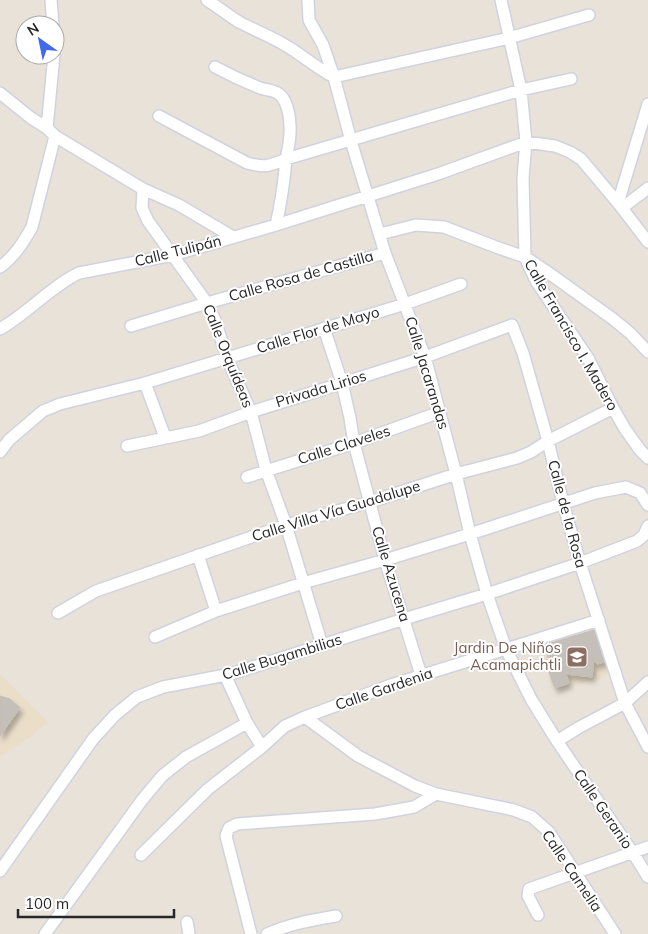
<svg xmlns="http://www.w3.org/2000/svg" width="648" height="934" font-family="Mulish,sans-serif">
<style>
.education{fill:#eadec9}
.building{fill:#c4bfb9;stroke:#c4beb4;filter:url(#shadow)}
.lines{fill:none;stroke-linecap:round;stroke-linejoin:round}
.minor-casing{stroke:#cfd3e0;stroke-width:14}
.minor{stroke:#fff;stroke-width:11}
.labels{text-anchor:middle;stroke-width:4;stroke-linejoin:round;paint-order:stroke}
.street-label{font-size:15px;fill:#272727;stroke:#fff}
.education-label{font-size:15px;fill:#785e54;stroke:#fff;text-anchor:end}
</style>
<defs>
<filter id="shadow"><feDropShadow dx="3" dy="5" stdDeviation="2.5" flood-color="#0004"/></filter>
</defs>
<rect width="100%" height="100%" fill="#e9e2d9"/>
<path class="education" d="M597,623L614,671L601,678L555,690L549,678L542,642Z
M0,674L48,722L29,738L0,756Z"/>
<path class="building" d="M594,630L604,662L597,664L594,659L592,677L566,674L569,683L555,688L549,672L553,671L547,650L546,651L544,645Z
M0,696L10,699L20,708L0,736Z"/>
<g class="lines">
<g class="minor-casing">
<path id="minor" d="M51,0L53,25
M207,0C218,7 228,15 239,22C254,30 270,36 285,45C302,55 317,68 334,77L509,38L589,15
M308,0L309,20L323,45L334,77L351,141L385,253L425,357L456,474L470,534L487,594L506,649L531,699L557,741L633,853L648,877
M501,0L521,90L526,142L523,178L525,257L536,281L588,358L613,408L625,429L640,450L648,458
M215,67C230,75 245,82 260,88C266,90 274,90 279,94C287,100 290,116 290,126C291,137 288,149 286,160C284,182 281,203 276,225
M0,93L31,118L47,128L55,136L143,189L142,208L148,221L207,303L215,320L227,358L251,412L266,470L286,525L322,645
M159,116L247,163C266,168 269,166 286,159L521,90L571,79
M47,128L54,55
M143,189L179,205L233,237
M618,203L648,104
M622,208L648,188
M380,234L416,225L444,227L496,247L525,257L546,271L613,319L630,333L648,352
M0,267C14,257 23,243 32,227L55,136
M131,326L207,303L385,253
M324,328L342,383L350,418L354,443L385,560L421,675
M0,329C28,313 50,287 79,273L173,255L276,225L438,174L526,142L555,146L570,152L581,159L618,203L648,242
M145,383L165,437
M127,446L199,431L251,412L425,357L512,325L523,353L548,441L563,503L580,563L625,703L648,747
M0,452L9,440L43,411L60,404L145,383L405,304L461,284
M247,477L354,443L440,412
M198,555L216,611
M58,613L96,591L286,525L370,502L456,474L517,458L531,452L548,441L613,408
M155,637L216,611L303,583L385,560L470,534L595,493L626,487L640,493L648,505
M225,675L247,723L262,747
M305,717L358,756L415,786L436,794L514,810L532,817L549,832L615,934
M557,741L578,728L625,703L648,682
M141,855L208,789L262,747L285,726L305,717L391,685L599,620
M0,871L93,739L115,715L137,697L163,687L231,674L404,619L487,594L580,563L637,541L644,535L648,526
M538,915L528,896L529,889L648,847
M187,922L189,934
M45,934L142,800L162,776L186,757L247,723
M251,934L226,836L229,828L237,824L375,814L414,807L436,794
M267,934C289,924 312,920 336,916"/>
</g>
<use href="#minor" class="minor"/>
</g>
<defs>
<g id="school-square" transform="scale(1.125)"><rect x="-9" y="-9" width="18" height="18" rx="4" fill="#8d6e63" stroke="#fff"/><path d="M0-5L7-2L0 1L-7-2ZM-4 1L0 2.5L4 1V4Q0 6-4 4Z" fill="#fff"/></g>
</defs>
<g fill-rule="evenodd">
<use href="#school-square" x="577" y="657"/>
</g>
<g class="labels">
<g class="street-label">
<text transform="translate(178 251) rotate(-14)" y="5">Calle Tulipán</text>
<text transform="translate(301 276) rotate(-16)" y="5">Calle Rosa de Castilla</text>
<text transform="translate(318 330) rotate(-17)" y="5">Calle Flor de Mayo</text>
<text transform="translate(571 335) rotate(60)" y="5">Calle Francisco I. Madero</text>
<text transform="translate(228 356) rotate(68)" y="5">Calle Orquídeas</text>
<text transform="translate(427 373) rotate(73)" y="5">Calle Jacarandas</text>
<text transform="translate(321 389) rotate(-17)" y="5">Privada Lirios</text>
<text transform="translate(344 445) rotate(-18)" y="5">Calle Claveles</text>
<text transform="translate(336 511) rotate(-17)" y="5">Calle Villa Vía Guadalupe</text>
<text transform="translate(567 514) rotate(75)" y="5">Calle de la Rosa</text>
<text transform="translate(391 574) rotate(73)" y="5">Calle Azucena</text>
<text transform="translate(282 657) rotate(-17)" y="5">Calle Bugambilias</text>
<text transform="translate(384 689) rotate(-19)" y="5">Calle Gardenia</text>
<text transform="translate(603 809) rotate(56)" y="5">Calle Geranio</text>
<text transform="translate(572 871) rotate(56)" y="5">Calle Camelia</text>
</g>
<g class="education-label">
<text x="561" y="653">Jardin De Niños<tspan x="561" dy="17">Acamapichtli</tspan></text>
</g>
</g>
<g transform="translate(40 40) rotate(327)"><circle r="24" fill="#ffffff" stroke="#a9a9a9"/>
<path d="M0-4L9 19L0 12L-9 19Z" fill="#4268ee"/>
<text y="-8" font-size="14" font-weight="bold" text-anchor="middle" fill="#272727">N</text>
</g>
<path d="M18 909v8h156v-8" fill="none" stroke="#272727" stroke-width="2.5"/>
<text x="25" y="909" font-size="15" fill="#272727" stroke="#ffffff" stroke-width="4" paint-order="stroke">100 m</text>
</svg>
